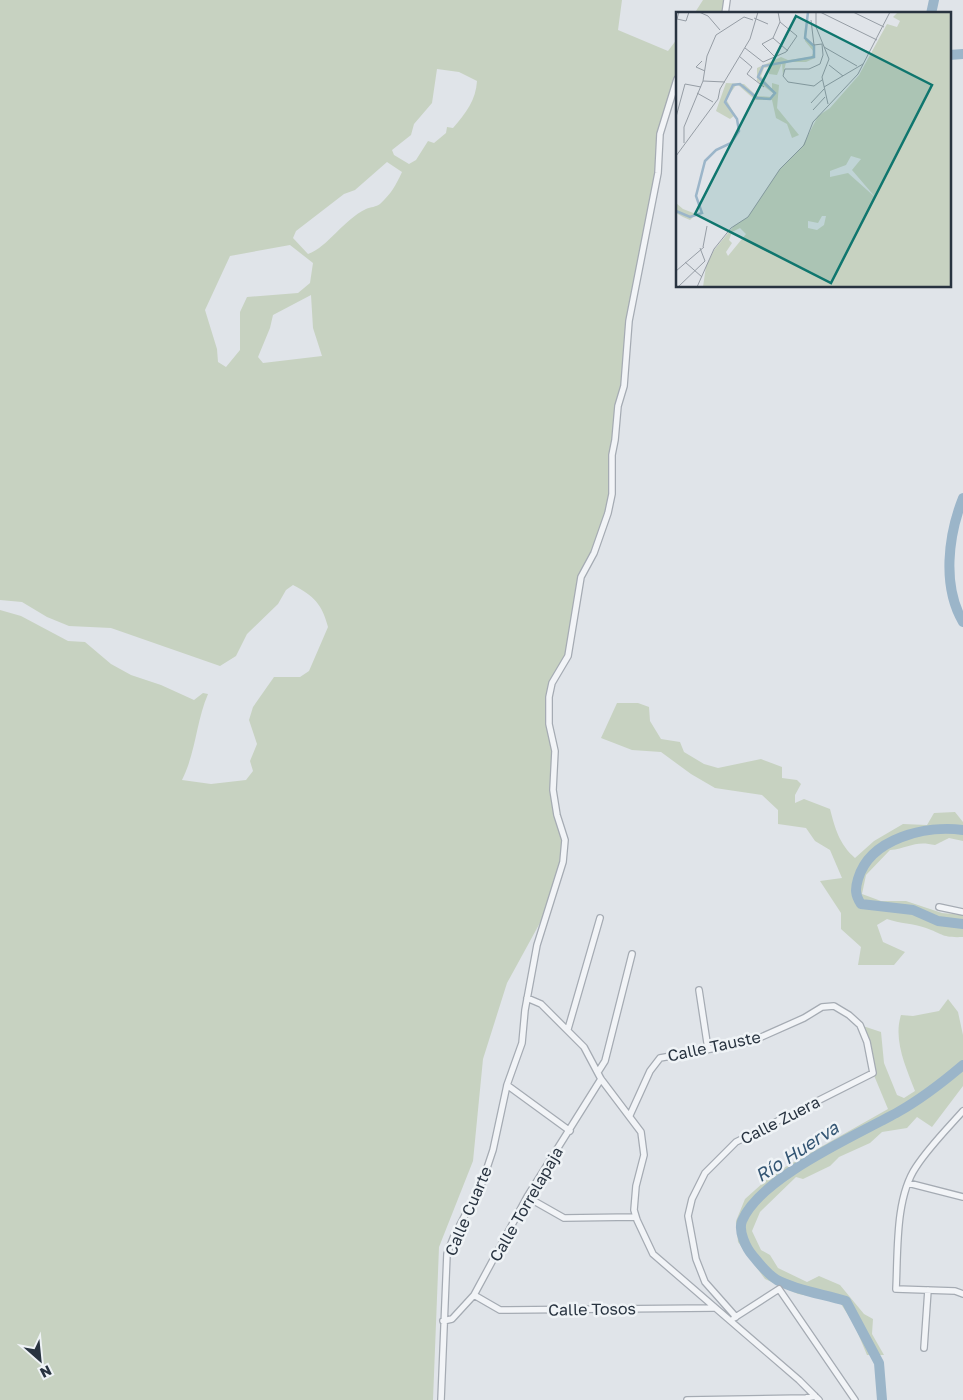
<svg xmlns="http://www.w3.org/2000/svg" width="963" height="1400" font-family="'Golos Text',sans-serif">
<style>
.green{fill:#c7d2c1;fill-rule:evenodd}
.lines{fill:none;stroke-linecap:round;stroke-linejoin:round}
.river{stroke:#9bb5c9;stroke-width:10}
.minor-casing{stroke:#a5abb3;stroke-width:8}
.minor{stroke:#f2f4f7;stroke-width:5.5}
.labels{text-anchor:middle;stroke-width:5;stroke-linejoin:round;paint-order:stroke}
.street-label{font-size:16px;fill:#283340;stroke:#eff3f6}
.water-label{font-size:18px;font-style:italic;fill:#335573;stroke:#eff3f6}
.inset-river{fill:none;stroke:#9bb5c9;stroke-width:2.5}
.inset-road{fill:none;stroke:#969da5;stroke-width:1}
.view{fill:#0f766e;fill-opacity:0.15;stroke:#0f766e;stroke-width:2.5}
.inset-edge{fill:none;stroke:#283340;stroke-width:2.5}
</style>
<rect width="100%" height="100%" fill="#e0e4e9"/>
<path class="green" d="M0,0H622L618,30L668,51L677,39V79L660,134V152L629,321L624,386L618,406L612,494L604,525L586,564L568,656L552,683L548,710L555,751L553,790L565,840L553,899L507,983L483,1059L473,1161L439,1247L433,1400H0V610L21,616L68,641L85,642L111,664L131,675L161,685L194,700L203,693L208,694C196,722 196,752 182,780L211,784L246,780L253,771L250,761L257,744L249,720L253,707L274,677H300L309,671L328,627C322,604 314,596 293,585L286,590L278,604L247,634L236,656L220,666L111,628L69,626L47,617L22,602L0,600ZM437,69L459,72L477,81C476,100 466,113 453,128L447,127L446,133L434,143L428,141L416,160L409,164L394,155L392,150L411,135L414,124L432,103ZM387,162L402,172C396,185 391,194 380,204C376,207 371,207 366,209C343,220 328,247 308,254L293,238L296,231L344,194L355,190ZM290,245L313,263L310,283L298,293L247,297L240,312V350L226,367L218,362L217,349L205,310L230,256ZM311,295L313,328L322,356L263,363L258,357L270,328L273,315Z
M703,0H727L725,14H694Z
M617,703H638L649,707L650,721L661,739L680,742L684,752L704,764L718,768L761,759L782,767V778L797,780L801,784L795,795V803L804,799L830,809C835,828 839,844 855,858L874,841L903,824L927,825L934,813L955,812L963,822V841L949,838L935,845C915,840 909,848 890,850L866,875L862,894L881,901H906L942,913L963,915V937C942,938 943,934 926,928C913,923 900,924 887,919L877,925L883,942L905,952L894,965H858L861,947L841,929V913L820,881L842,878L830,850L815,841L806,828L778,824V810L762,795L715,788L691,774L661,752L632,750L601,738Z
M948,999L958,1012L963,1035V1086L932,1127L917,1117L907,1128L882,1132L870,1143L839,1157L830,1166L803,1179L796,1177L760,1212L752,1231L761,1250L770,1255L778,1268L807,1282L819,1276L840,1285L864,1314L873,1319L872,1334L884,1355H867L854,1324L839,1301L798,1294L765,1279L738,1242L736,1221L745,1199L773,1174L888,1109L873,1073L860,1025L881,1032L884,1063L897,1095L904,1098L915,1091C906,1067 893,1040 901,1015L913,1016L939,1011Z"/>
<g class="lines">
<path class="river" d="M931,14L934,0
M949,55L963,54
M963,498C948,536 942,586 963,622
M963,830C926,825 870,838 858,879C855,889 855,895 861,904L913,910L938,921L963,924
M882,1400L879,1363L846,1301C823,1294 798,1291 777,1280C767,1274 760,1264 753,1256C746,1248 738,1231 742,1221C760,1177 857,1135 898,1112C921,1099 943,1082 963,1065"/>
<g class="minor-casing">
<path id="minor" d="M725,14L727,0
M939,907L963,912
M699,990L708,1049
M527,998L541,1004L584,1047L601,1079L641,1132L644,1155L636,1186L634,1210L637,1220L653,1254L799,1380L819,1400
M568,1029L600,918
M598,1072L605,1061L632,954
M507,1085L570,1131
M963,1111C947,1129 929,1147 916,1167C895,1198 898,1252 896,1289L955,1291L963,1294
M630,1115L650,1071L660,1058L750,1042L804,1018L822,1007L834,1006L849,1015L860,1025L867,1042L873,1073L736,1142L705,1173L692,1199L688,1216L696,1259L705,1282L736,1317
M908,1183L963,1197
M527,1197L564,1218L635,1217
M474,1295L500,1310L714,1308
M734,1318L779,1289L855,1400
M443,1321L452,1319L474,1295L527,1197L601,1079
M924,1348L928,1290
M441,1400L447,1254L454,1236L482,1183L493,1150L507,1085L522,1043L525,1010L537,945L563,862L565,840L557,815L553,790L555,751L549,724V697L552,683L568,656L581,577L594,553L608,513L612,494V455L615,440L618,406L624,386L629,321L658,173L660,134L677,79
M687,1400L806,1398L815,1396"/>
</g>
<use href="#minor" class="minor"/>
</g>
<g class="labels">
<g class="street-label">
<text transform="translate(714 1046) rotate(-12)" y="6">Calle Tauste</text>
<text transform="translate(780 1120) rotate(-27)" y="6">Calle Zuera</text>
<text transform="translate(526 1204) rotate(-60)" y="6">Calle Torrelapaja</text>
<text transform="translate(468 1211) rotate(-67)" y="6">Calle Cuarte</text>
<text transform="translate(592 1309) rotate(-1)" y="6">Calle Tosos</text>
</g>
<g class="water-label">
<text transform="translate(797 1152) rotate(-33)" y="6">Río Huerva</text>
</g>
</g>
<g transform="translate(676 12)">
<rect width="275" height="275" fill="#e0e4e9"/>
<path d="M222,0H275V275H27L30,254L38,238L58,214L72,205L104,157L126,135L142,104L154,96L183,63L211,12L221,15L224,9L217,5ZM175,144L185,147L176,158L200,186L172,161L154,165V159L170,153ZM146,204H150L148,213L141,218L132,216V209L142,211ZM64,216L70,222L52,244L50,240L56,231L53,228L56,220ZM128,16L130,27L139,35V46L130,50H110L107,64L106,51L101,63L93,62V55L88,56L85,64L96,77V71L103,73L101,96L123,123L116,126L111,112L100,106L96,88H79L61,72L50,87L59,103L54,107L40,99L50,71L68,72L81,84L96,85L98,82L81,69V56L105,45L112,48L135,45L138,40L129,29ZM0,191L7,197L20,202L14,208L7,205L0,201Z" fill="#c7d2c1" fill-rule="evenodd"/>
<path class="inset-river" d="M0,199L14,205L26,201L20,184L29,149L40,138L55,131L63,119L61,107L49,90L57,73L64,72L81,86L94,87L99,81L82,65L87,54L138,45V34L129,26L132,0"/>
<path class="inset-road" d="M3,0L1,7L10,9L13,0M23,0L32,4L44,18M140,0V15L153,47L146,65L152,92M144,0L201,28M177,0L208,15M78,6L92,12M135,8L138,33L146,32M141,15L194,41M97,26L86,32L98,44M97,26L104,10L102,0M97,26L112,39M146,32L147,43L144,52L133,57H109L107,64L112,70L138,74L146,68M148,35L181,54M69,36L87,50L110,40L121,24L104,10M63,44L76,55L71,62L88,75M26,49L20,55L29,59M153,53L167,64M27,69L49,70M148,75L187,52M21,81L37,90M135,91L148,77M137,98L149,85M0,105L9,72L25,75M8,131V115L27,69L31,44L40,23L68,5L77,8M0,144L42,87L44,77L74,27L82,0M27,235L31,214M9,250L26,265M0,259L28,235M2,275L29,249L24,236M21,275L38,237L55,216L72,205L104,157L128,133L137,110L182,62L214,0"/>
<path class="view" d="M120,4L256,73L155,271L19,202Z"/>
<rect width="275" height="275" class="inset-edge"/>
</g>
<g transform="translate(40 1360) rotate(153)" stroke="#eff3f6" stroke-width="4" paint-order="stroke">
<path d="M0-4L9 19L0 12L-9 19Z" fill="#283340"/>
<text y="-8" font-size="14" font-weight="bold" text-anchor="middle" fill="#283340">N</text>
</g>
</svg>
